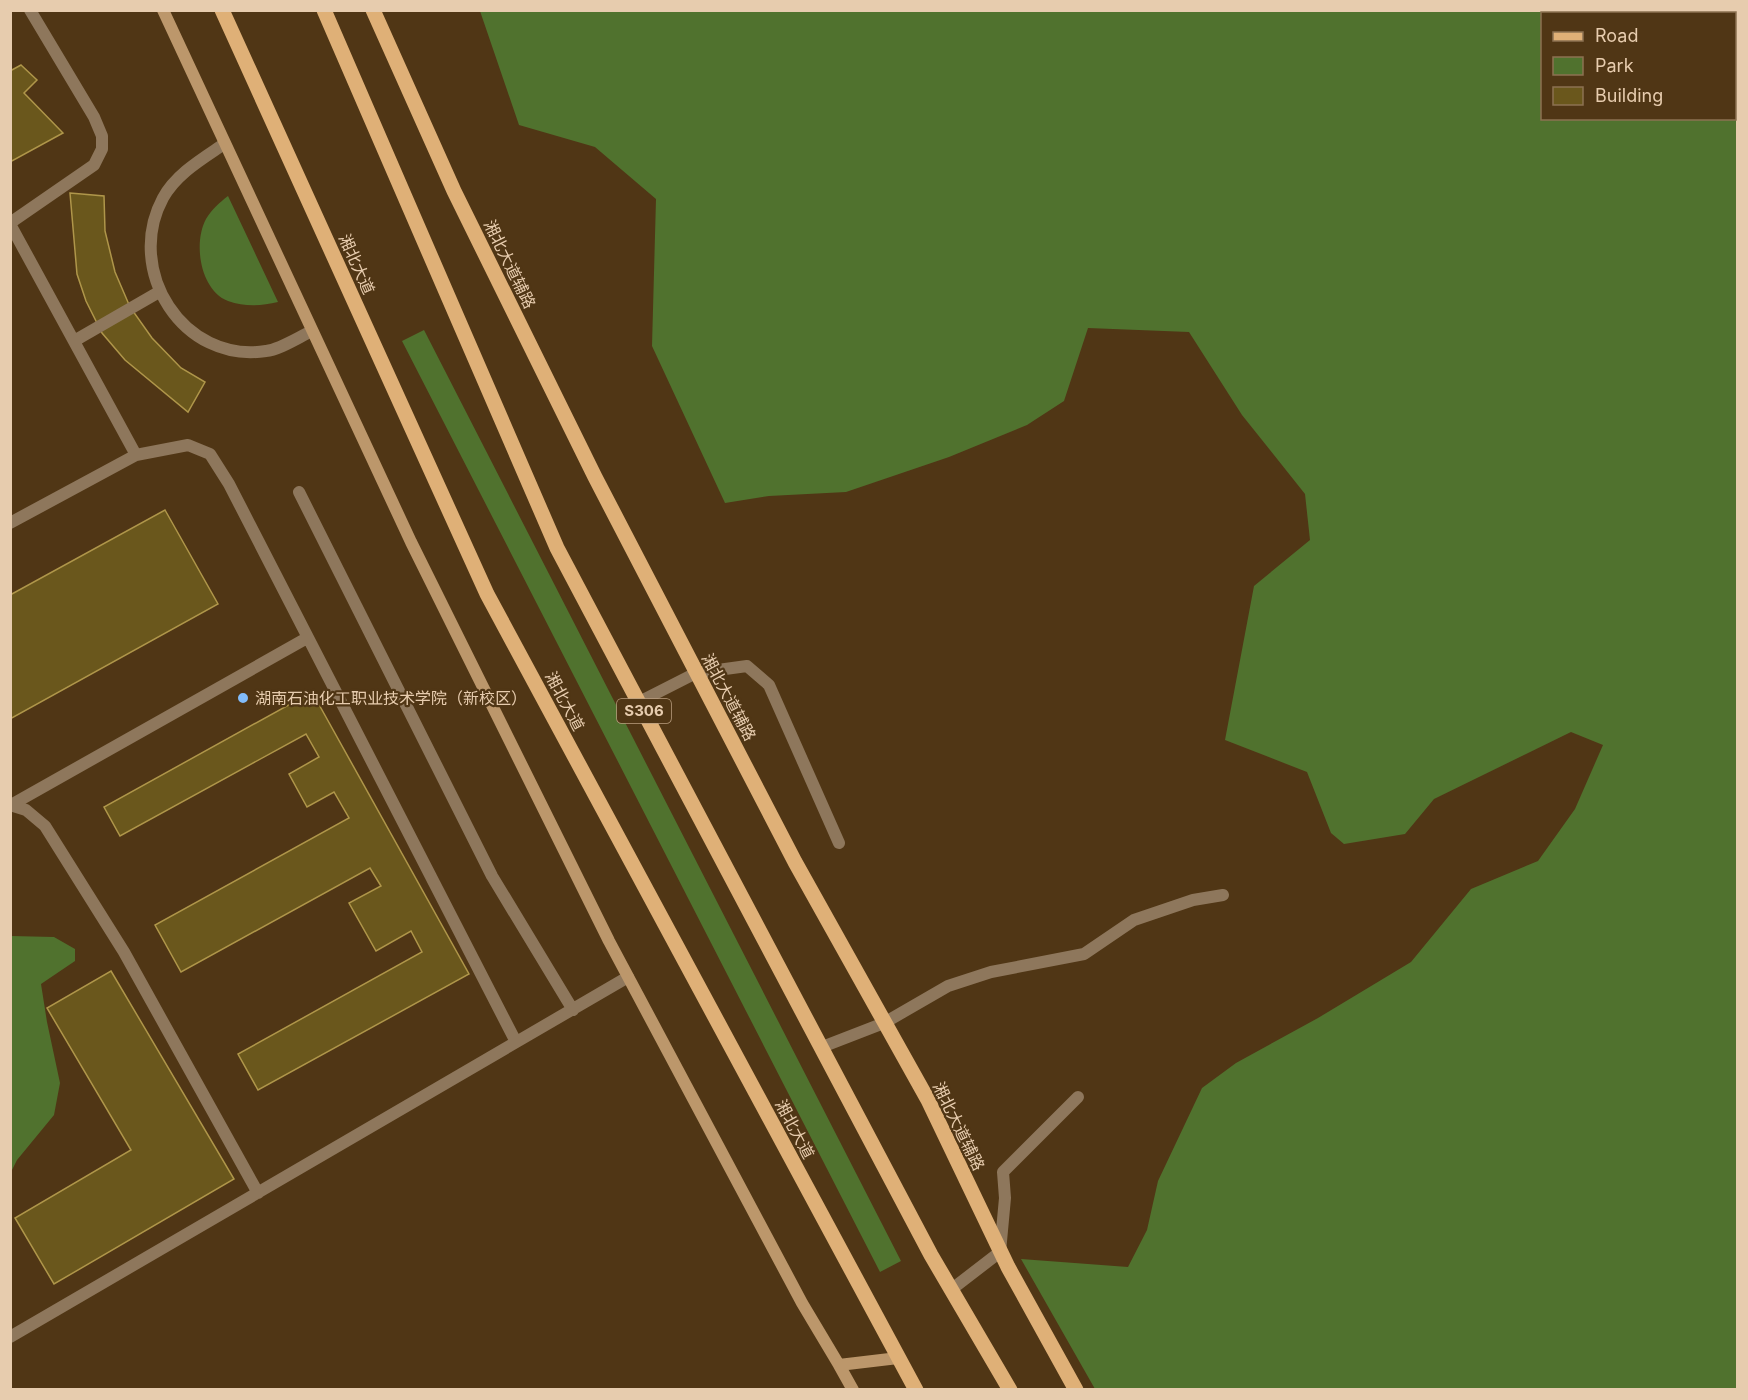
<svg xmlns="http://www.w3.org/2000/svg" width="1748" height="1400" font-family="Inter,'Noto Sans SC',sans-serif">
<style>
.green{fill:#50722e;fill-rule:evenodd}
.building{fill:#6a571c;stroke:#af964a;stroke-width:1.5}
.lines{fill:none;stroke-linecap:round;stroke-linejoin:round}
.lane{stroke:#8e775c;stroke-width:12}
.street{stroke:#8e775c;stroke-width:12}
.secondary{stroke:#bc976b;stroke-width:12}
.primary{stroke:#dfb077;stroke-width:15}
.poi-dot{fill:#82bcfa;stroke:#503615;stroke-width:2}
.labels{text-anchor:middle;stroke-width:4.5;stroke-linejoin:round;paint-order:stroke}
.shield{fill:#503615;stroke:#ba9f80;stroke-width:1.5}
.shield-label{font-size:15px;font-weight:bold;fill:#e7ccae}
.street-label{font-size:16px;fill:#e7ccae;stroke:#503615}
.poi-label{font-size:16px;fill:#e7ccae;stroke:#503615;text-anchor:start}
</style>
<rect width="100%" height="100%" fill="#503615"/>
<path class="green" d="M480,11H1737V1389H1095L1021,1259L1128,1267L1147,1230L1158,1181L1202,1088L1236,1063L1318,1018L1411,962L1471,889L1538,861L1575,809L1603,745L1571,732L1434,799L1405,834L1344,844L1331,833L1307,772L1225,740L1254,586L1310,540L1305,494L1242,415L1189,332L1088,328L1064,401L1027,425L949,457L846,492L769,496L725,503L652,346L656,199L595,147L519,125ZM1542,14H1734V118H1542Z
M228,196L278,302C261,306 245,307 228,301C200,290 193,243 206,219C212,209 219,203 228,196Z
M424,330L901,1261L880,1272L402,341Z
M11,936L54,937L75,949V961L41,984L47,1022L60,1083L54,1115L17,1160L11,1172Z"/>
<path class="building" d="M21,65L37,80L24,93L63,133L10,162V71Z
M70,193L104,196L105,231L115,272L130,307L152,338L181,368L205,382L188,412L125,360L102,333L86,301L77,274Z
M165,510L218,604L10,719V595Z
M312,692L469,974L258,1090L238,1054L422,952L411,931L376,951L349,903L381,886L370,868L181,972L155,925L349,818L334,792L307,807L289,774L319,757L306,734L120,836L104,807Z
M111,971L234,1179L54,1284L15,1218L131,1150L47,1008Z"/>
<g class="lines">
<path class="lane" d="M224,144C202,159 176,174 163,198C124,270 183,364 266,351C279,350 299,337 312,331
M10,223L94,165L102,149V136L94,117L30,10
M10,224L136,455L10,523
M74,341L159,292
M136,455L188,445L210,454L229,484L516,1042
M299,492L492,876L573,1010
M10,805L26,810L45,826L124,952L258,1193
M11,805L307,638
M10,1337L628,977"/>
<path class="street" d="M639,702L696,673L747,666L769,685L839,843
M822,1047L884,1023L948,986L991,972L1084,954L1134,920L1193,900L1223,895
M952,1289L1000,1252L1005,1198L1003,1172L1078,1097"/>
<path class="secondary" d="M163,10L411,542L609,941L802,1303L839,1365L898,1358
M839,1365L853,1390"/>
<path class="primary" d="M222,10L487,594L916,1390
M324,10L557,548L931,1255L1010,1390
M373,10L454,191L595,477L795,862L928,1100L1008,1267L1076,1390"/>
</g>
<circle class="poi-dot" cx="243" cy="698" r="6"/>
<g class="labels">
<rect class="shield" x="617" y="699" width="54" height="24" rx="4.5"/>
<g class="shield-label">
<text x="644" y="716">S306</text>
</g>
<g class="street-label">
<text transform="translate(357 264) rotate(66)" y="6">湘北大道</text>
<text transform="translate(510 264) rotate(64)" y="6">湘北大道辅路</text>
<text transform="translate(729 697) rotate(62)" y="6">湘北大道辅路</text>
<text transform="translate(565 701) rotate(62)" y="6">湘北大道</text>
<text transform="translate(959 1126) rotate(64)" y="6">湘北大道辅路</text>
<text transform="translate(795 1129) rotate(62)" y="6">湘北大道</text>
</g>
<g class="poi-label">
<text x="255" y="704">湖南石油化工职业技术学院（新校区）</text>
</g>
</g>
<rect width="1748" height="1400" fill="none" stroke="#e7ccae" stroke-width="24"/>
<rect x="1541" y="12" width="195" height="108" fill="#503615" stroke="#8c7252" stroke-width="1.5"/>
<rect x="1553" y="32" width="30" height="9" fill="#dfb077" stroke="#8c7252" stroke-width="1.5"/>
<text x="1595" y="42" font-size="18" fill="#e7ccae">Road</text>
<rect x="1553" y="57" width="30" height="18" fill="#50722e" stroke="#8c7252" stroke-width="1.5"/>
<text x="1595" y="72" font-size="18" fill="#e7ccae">Park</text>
<rect x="1553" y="87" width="30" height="18" fill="#6a571c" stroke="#8c7252" stroke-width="1.5"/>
<text x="1595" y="102" font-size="18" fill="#e7ccae">Building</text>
</svg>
